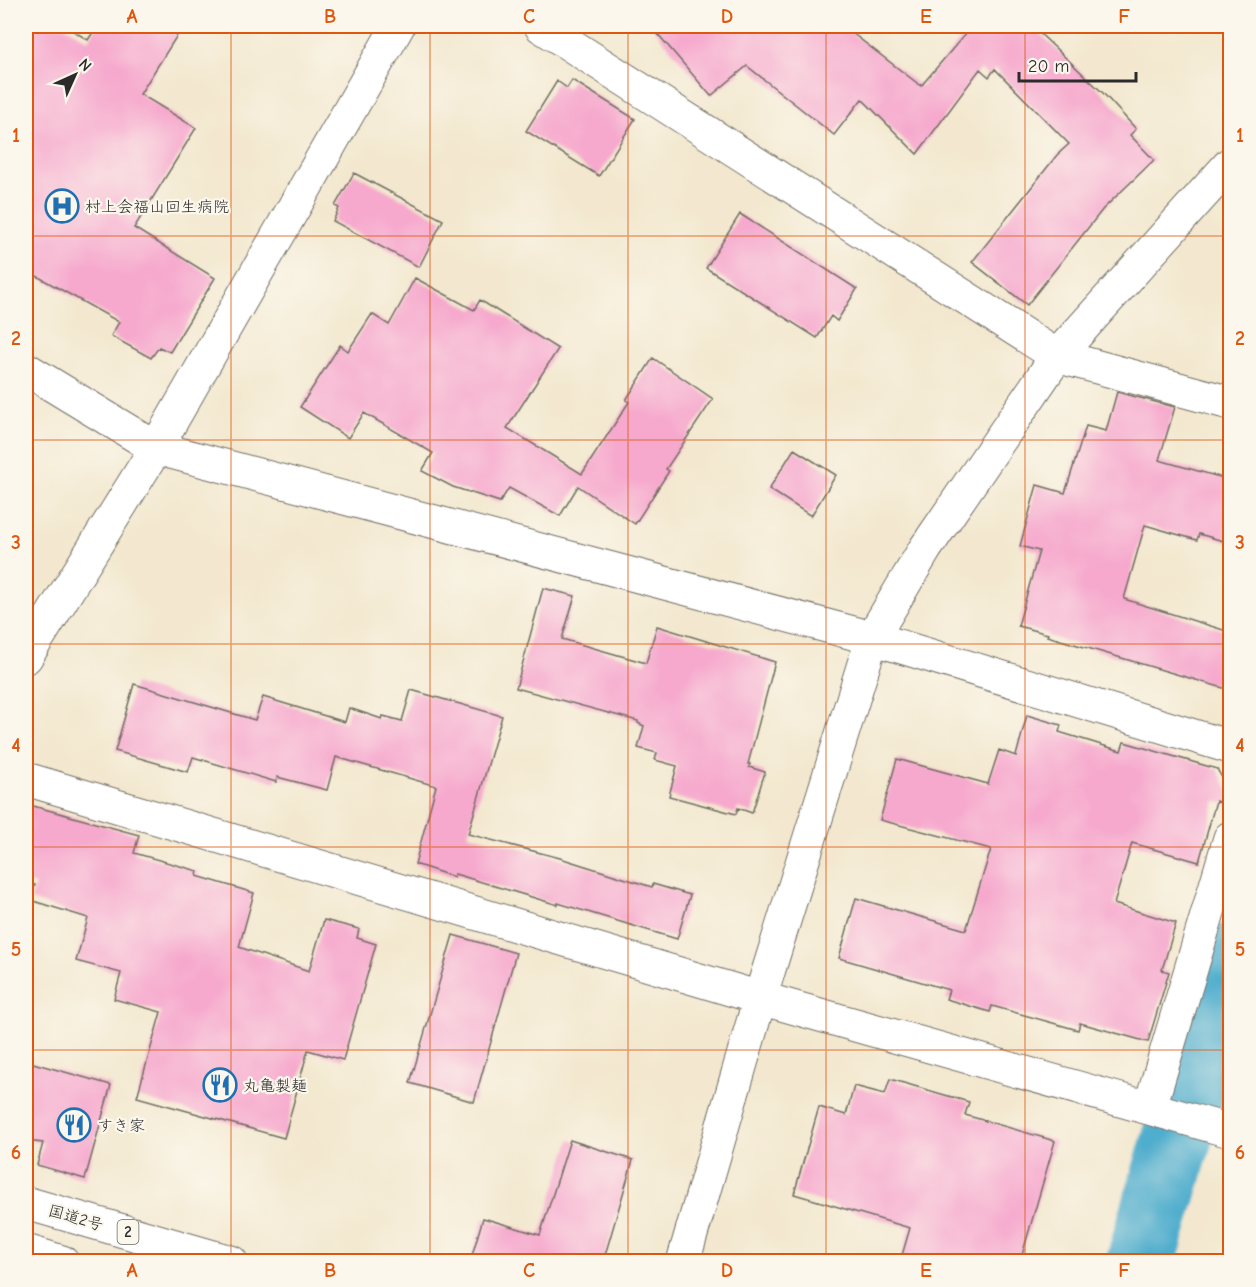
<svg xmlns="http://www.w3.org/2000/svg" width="1256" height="1287" font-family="'Comic Neue','Klee One',sans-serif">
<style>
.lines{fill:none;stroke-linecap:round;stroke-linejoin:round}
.river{stroke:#4fadcd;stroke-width:70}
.building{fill:#f6a9cd}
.minor-casing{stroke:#716d64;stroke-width:35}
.highway-casing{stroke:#716d64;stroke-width:35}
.minor{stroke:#fff;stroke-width:33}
.highway{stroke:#fff;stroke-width:33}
.grid{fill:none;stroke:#df570e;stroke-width:1.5;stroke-opacity:0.55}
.labels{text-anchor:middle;stroke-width:4.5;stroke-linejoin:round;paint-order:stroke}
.shield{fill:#fbf7ec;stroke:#696865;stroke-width:1.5}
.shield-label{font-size:15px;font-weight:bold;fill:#2b2b2b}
.poi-label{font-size:16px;fill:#2b2b2b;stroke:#fbf7ec;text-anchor:start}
.street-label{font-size:16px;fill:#2b2b2b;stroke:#fbf7ec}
.neatline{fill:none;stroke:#df570e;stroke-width:2}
.grid-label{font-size:20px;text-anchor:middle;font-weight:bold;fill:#df570e}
</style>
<rect width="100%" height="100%" fill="#fbf7ec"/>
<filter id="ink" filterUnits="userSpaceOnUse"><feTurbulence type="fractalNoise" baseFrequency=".0167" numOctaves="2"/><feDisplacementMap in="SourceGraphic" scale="12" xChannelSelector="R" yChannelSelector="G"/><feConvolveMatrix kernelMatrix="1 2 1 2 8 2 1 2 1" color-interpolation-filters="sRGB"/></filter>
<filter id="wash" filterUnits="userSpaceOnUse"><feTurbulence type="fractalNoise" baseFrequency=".008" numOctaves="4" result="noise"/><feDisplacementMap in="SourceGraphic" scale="24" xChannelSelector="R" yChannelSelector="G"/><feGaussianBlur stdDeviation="1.35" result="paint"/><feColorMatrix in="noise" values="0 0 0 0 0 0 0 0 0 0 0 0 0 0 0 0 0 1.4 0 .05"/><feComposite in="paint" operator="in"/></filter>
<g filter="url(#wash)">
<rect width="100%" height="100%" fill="#f3e8cf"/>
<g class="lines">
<path class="river" d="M1141,1262L1230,958"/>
</g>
<g id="blocks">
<path class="building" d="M26,26H65L88,40L97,26H183L140,94L196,128L134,228L215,278L170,352L159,347L151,358L111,336L119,322L26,270Z
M651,26H843L921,86L972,26H1032L1103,93L1136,129L1130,135L1154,160L1103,209L1027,305L972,262L1057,155L1069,144L995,69L989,77L980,69L917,154L862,99L834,135L747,66L711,96Z
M572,80L635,119L599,176L526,131L557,81L567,88Z
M354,173L443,220L419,267L333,221L339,208L335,206Z
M740,214L857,289L837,321L831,316L817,338L706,268Z
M415,278L474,310L480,300L558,349L507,428L582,474L629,402L626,400L653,358L713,399L666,469L669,471L635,524L578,486L560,516L509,488L500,502L453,487L422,471L433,453L364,413L348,438L300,407L340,345L348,351L372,314L389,325Z
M1117,392L1175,407L1159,460L1230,480V543L1199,534L1197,540L1145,525L1124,599L1230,632V690L1047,636L1048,634L1018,626L1039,551L1020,546L1037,485L1065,493L1086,426L1106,431Z
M794,449L836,475L811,516L769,489Z
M543,588L575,596L562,639L646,663L657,626L775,662L748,764H750L749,767L765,772L752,813L738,808L736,814L669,796L677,766L655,760L657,753L638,748L644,726L638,723V721L516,688Z
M134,684L255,720L263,697L345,722L349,708L382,719L383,716L402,721L411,690L502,716L468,834L560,858L652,887L653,884L690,895L677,939L558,903V905L455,874L454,877L415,864L436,786L336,757L327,790L277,777L276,782L193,757L188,772L115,751Z
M1027,715L1061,725L1059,732L1121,751L1124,742L1217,769L1230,792V806L1216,801L1199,862L1132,843L1114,904L1176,923L1162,970L1169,972L1148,1042L1080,1023L1078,1030L992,1006L990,1012L946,999L949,990L839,958L856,898L966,930L991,849L880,820L897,759L988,784L999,750L1016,756Z
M26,804L139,835L134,853L198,871L197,876L254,893L239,947L309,971L324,920L359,929L357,938L376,944L343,1060L308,1050L284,1138L137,1097L161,1012L114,999L121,973L76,961L88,918L30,900L35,885L26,882Z
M453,935L516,953L474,1102L410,1083Z
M26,1061L111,1085L85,1179L37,1165L43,1143L26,1141Z
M890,1079L969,1102L965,1115L1055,1141L1020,1262H900L910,1228L794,1194L819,1107L846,1115L854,1086L885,1094Z
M570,1140L633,1160L603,1262H470L483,1218L540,1235Z"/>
</g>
</g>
<g filter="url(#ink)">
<use href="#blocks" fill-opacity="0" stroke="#716d64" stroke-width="1.5"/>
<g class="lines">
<g class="minor-casing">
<path id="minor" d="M541,26L1057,356L1230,403
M26,369L156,448L872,638L1230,747
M26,657L156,448L398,26
M26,779L760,998L1230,1131
M1150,1107L1230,838
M683,1262L760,998L872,638L925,549L1057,356L1230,164"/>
</g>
<g class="highway-casing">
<path id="highway" d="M26,1203L231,1262
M26,1251L62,1262"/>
</g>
<use href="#minor" class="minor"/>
<use href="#highway" class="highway"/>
</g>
</g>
<path class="grid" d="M231,26V1262M430,26V1262M628,26V1262M826,26V1262M1025,26V1262M26,236H1230M26,440H1230M26,644H1230M26,847H1230M26,1050H1230"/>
<defs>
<g id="hospital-ring" transform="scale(1.725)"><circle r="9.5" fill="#fbf7ec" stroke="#1f6fb2" stroke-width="1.5"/><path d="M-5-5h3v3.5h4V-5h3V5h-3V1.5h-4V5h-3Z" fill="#1f6fb2"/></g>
<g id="restaurant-ring" transform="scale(1.725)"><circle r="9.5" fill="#fbf7ec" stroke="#1f6fb2" stroke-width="1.5"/><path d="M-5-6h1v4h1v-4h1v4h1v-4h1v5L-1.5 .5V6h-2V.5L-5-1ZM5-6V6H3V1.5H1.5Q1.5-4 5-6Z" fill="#1f6fb2"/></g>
</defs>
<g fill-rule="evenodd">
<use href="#hospital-ring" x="62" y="206"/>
<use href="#restaurant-ring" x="220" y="1085"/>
<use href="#restaurant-ring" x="74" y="1125"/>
</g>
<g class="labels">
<rect class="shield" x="117.5" y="1220" width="21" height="24" rx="4.5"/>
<g class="shield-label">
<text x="128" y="1237">2</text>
</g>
<g class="poi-label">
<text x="85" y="212">村上会福山回生病院</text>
<text x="243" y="1091">丸亀製麺</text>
<text x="97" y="1131">すき家</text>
</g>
<g class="street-label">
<text transform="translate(76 1217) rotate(16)" y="6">国道2号</text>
</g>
</g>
<rect width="1256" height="1287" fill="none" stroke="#fbf7ec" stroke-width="66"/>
<g transform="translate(75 75) rotate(45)" stroke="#fbf7ec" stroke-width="4.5" paint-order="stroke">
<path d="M0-4.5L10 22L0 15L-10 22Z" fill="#2b2b2b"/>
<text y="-9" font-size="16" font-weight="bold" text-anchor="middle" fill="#2b2b2b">N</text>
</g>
<path d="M1019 72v9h117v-9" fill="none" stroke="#2b2b2b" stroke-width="3"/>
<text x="1028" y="72" font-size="18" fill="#2b2b2b" stroke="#fbf7ec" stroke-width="4.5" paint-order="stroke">20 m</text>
<rect x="33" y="33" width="1190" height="1221" class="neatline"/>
<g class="grid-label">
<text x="132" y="23">A</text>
<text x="330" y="23">B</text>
<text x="529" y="23">C</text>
<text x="727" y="23">D</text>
<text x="926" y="23">E</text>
<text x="1124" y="23">F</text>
<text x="16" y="142">1</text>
<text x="1240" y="142">1</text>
<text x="16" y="345">2</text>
<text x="1240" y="345">2</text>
<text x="16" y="549">3</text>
<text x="1240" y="549">3</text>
<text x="16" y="752">4</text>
<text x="1240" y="752">4</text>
<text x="16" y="956">5</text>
<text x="1240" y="956">5</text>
<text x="16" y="1159">6</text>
<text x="1240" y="1159">6</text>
<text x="132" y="1277">A</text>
<text x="330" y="1277">B</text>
<text x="529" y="1277">C</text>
<text x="727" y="1277">D</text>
<text x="926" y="1277">E</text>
<text x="1124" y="1277">F</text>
</g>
</svg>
